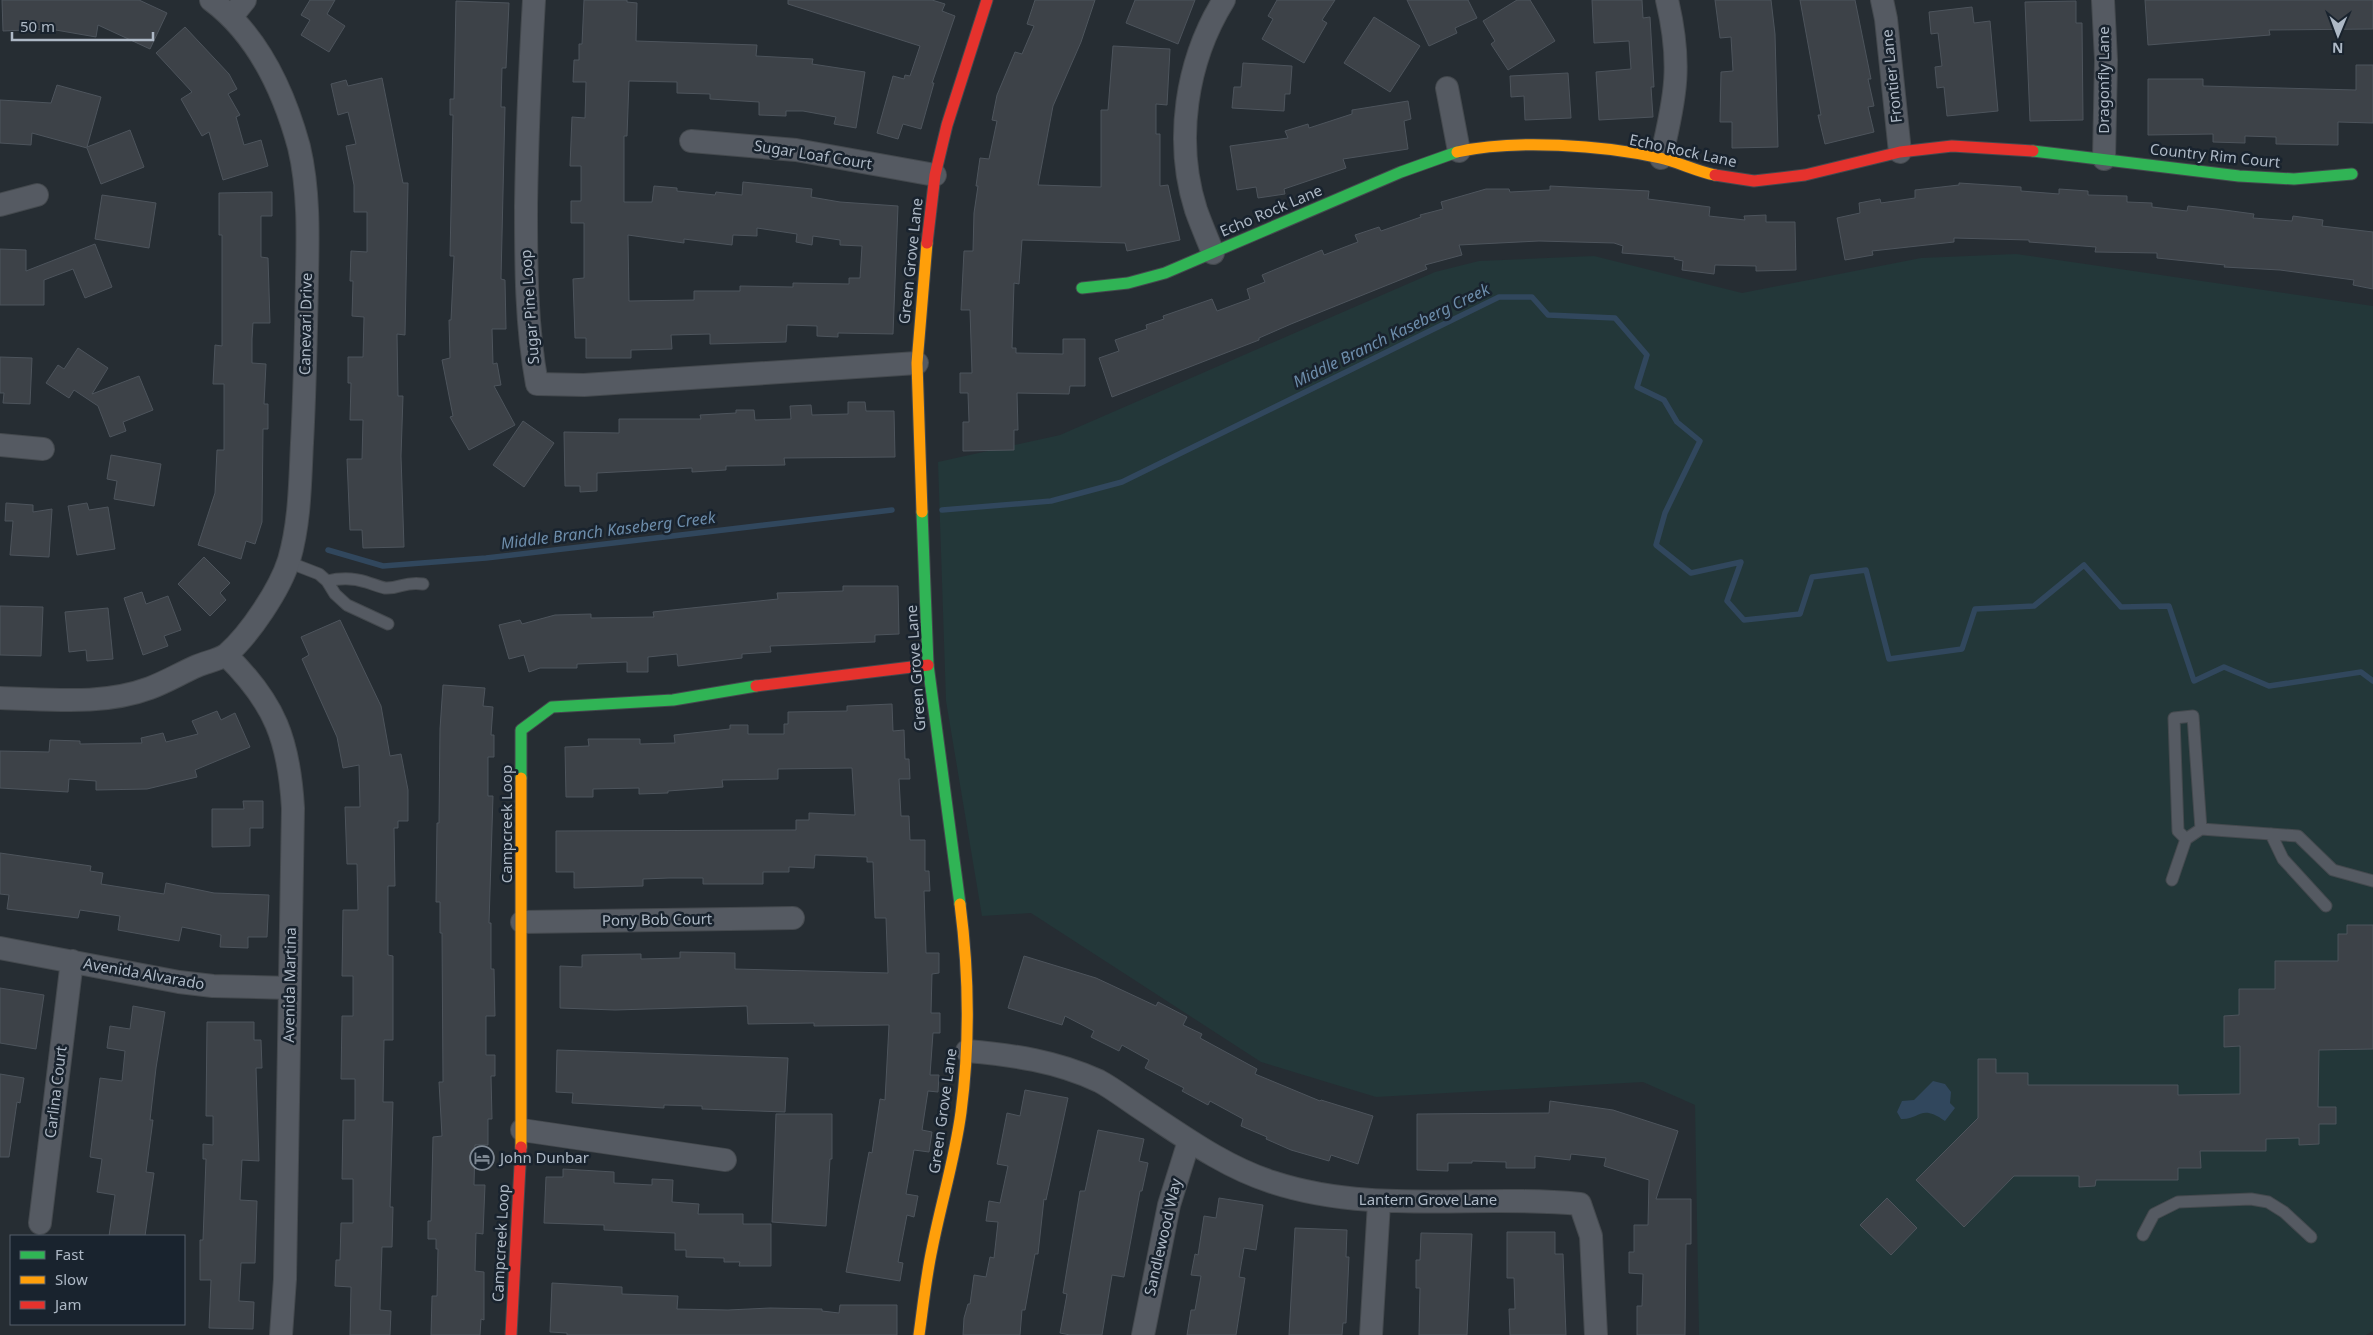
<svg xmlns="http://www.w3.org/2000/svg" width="2373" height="1335" font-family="'Noto Sans',sans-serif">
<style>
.green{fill:#233739}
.water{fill:#31475d}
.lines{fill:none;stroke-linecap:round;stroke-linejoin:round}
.stream{stroke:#31475d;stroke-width:5.5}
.building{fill:#3d4248;stroke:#4d545c;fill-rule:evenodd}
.lane-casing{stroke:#44494e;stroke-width:13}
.street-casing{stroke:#44494e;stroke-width:24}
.fast-casing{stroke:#44494e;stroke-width:13}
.slow-casing{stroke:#44494e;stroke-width:13}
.jam-casing{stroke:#44494e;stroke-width:13}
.lane{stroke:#555a62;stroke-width:11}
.street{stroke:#555a62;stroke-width:22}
.fast{stroke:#30b455;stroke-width:11}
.slow{stroke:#ff9f0a;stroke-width:11}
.jam{stroke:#e5322d;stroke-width:11}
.labels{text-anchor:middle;stroke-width:5;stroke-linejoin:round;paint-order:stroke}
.street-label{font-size:15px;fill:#aeb9c6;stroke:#19232e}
.poi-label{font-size:15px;fill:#aeb9c6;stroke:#19232e;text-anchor:start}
.water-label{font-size:16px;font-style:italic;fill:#6d8dab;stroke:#19232e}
</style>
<rect width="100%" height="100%" fill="#262d33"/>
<path class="green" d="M2016,254L2373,306V1331L2366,1335H1699L1695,1105L1643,1082L1376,1097L1261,1062L1031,913L982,916L946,701L938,462L1060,435L1435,272L1479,261L1594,256L1742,293L1921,258Z"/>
<path class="water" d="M1933,1081L1945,1084L1951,1092L1950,1103L1955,1108L1945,1121C1920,1103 1920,1120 1901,1119L1897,1112L1902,1101L1914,1100Z"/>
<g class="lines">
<path class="stream" d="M942,510L1051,501L1122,482L1499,297H1532L1548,315L1615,318L1647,355L1637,387L1664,400L1677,422L1700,441L1665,513L1656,545L1691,573L1741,562L1727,601L1744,620L1800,614L1812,577L1866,570L1889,659L1962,649L1975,609L2034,606L2084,565L2121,607L2169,606L2194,681L2224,667L2269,686L2361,672L2373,681
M328,550L383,566L486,558L892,510"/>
</g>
<path class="building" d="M2,0H139L167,13L150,49L98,25L96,37L50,29L3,31Z
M310,0H335L327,14L345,26L329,52L301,35L310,20L301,15Z
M584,0H627V2L637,3L636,41L757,45L756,56L813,59L812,64L865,72L856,128L834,124L836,117L803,111H786V116L759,115V102L710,99V94L677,93V82L629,81L627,136H624V202H652L654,186L677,188V191L715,195L716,192L742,195L743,182L812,189L811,197L840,202L898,206L893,334L838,333V337L817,336V326L787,325L786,342L710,344V334L671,335L672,349L631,350V358H586V338H575L573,279L584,278V223H571V201H581V166H570L572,117L585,118L586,82H573L574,60H579V44H582ZM757,228L797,234L796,242L812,245L813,236L840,240V245L862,246L860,278H849V284L793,283V287L740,286V291H694V300L629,301L628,235L684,243V239L732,245L733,235L757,236Z
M788,0H932L945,4L942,11L955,16L932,83H934L921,129L903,124L898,139L877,133L893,76L904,79L905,75L910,76L920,46L788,4Z
M1035,0H1095L1081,42L1053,106L1038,185L1101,187V110H1108L1113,46L1170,49L1167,105L1156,104V134H1160V186L1168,185L1180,240L1127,251L1125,243L1022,240L1019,284L1014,283L1012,348H1016V353L1063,354V339H1085V386H1070L1069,394L1017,393L1018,430H1014V450L963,451V422H969L968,393H960V373H972L970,310H961L964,251H973L974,213L978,186H976L980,158L989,159L997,121L992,120L997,95L1015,52L1022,54L1034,26L1027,24Z
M1135,0H1195L1178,44L1126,23Z
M1277,0H1335L1322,20L1327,23L1304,63L1262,39L1273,19L1268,16Z
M1407,0H1468L1477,18L1455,28L1457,33L1429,46Z
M1517,0H1530L1555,41L1508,70L1491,44L1495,41L1483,21Z
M1592,0H1642L1643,18L1650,17L1654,87H1651L1653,117L1599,120L1596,72L1631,69L1629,41L1594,43Z
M1715,0H1771L1775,34L1778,147L1732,148V122H1720L1721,72L1733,71L1731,37L1720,38Z
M1800,0H1855L1871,79H1868L1874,106L1868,107L1874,132L1825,144L1818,115H1821Z
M2145,0H2373V29L2269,30L2270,35L2148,45Z
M456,1L509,3L506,68H502L501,107H505L501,279L505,280L506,329H492L493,364L497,363L501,385L494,386L515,425L469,450L450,417L453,416L442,360L450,358L449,320H451L454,256H450L453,115H450V99H454Z
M2076,1V23H2082L2083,120L2030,121L2025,2Z
M1972,7L1974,23L1990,21L1998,111L1947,116L1944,87L1937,88L1935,67L1942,66L1938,33L1931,34L1929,12Z
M1374,17L1420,46L1390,92L1344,63Z
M185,27L229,74L237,89L228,94L240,115L236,117L244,145L261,140L268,166L223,180L209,132L202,136L181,99L192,92L156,53Z
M1243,63L1292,66L1290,94H1285L1284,111L1232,108L1234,87H1241Z
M2356,65H2373V123L2338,122V145L2276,144V137L2245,136V143L2213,142V134L2148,135V79H2203V86L2356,90Z
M1568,73L1571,118L1525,120L1524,96L1511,97L1510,76Z
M382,78L403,183H408L405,335L397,334L398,396H403L401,456L404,547L363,548L362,530H350L347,459H362L363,420H350L351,383H348V357H363L364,317L352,316L353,281H350L351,251L367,252V212H354V185L346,146L356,144L348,112L338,115L331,84L346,80L348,86Z
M57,85L101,97L87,147L130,130L144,167L101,184L87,148L32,133L31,145L0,143V100L51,103Z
M1408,101L1411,119L1404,121L1408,149L1343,159L1346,168L1284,189L1285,194L1258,198L1256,187L1237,190L1230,146L1288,138L1285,131L1308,124L1309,128L1352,114V110Z
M1959,183L2021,187V191L2059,194V189L2088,191V195L2127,196V202L2152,203V207L2187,211L2188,206L2217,209L2254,214L2253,218L2292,221L2293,216L2323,220L2322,226L2373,232V289L2353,285L2354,280L2280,270L2224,267L2225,265L2157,258V253L2095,252L2096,247L2029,242V240L1954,238V242L1872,251L1873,255L1845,260L1837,218L1860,213L1859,203L1880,199L1881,203L1915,198V190L1959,185Z
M1550,186L1649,191L1648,199L1710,207L1709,216L1745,220L1744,216L1766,215V222H1795L1796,270L1756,271V266L1715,265L1714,274L1682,270L1683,261L1674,259L1675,257L1622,253L1623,246L1614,243L1539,241L1459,245L1462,255L1425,265L1427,269L1291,324L1259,338V340L1112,397L1099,358L1119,351L1115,340L1147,329L1146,325L1164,319L1163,316L1212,299L1217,311L1250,299L1247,289L1265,282L1262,275L1322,250L1324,255L1358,242L1355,235L1379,227L1381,231L1421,217L1420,215L1443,209L1441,202L1486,189H1509L1510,192L1550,190Z
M272,192V216H261V257L268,258L270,323H253L252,339V363L266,364L264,404H268V429H263L262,522L255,544L246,541L241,559L198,545L215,493L217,450H224V384H213L215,345L222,346V235H219V193Z
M102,195L156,203L149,248L95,239Z
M95,244L112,287L85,298L73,269L44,280V305H0V249L26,250V271Z
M78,348L108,368L92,394L139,376L153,410L123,422L126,431L110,437L98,406L74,390L69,398L46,383L58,365L64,369Z
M0,357L32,358L30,404L3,403L4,393H0Z
M848,402H865L866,411H894L895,457L784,458L785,465L726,466V470L692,472V468L597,473V491L580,492V486H565L564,432L619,433V419H701L700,415L736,413V410H754L755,420L791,419L790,406L811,405L812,415L848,414Z
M523,421L554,443L524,487L493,465Z
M111,455L161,464L154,506L114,499L117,481L107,479Z
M6,503L33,505V512L52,509L49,557L10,555L13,521H5Z
M87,503L89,510L108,507L115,549L77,555L68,506Z
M204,557L230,583L220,593L226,600L210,616L178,584Z
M843,586H898L899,634L875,635V642L770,646L771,652L742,654V658L678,666L677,654L648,657V672H627V662L577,664V668H540L529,672L524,655L509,659L499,625L520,620L522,624L555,615L591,614V618L654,617L653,612L778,599L777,593L843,591Z
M142,592L146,604L168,596L181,630L164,636L168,646L143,655L124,598Z
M0,606L43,607L41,656L0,655Z
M108,608L113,659L87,661L86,650L69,652L65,612Z
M340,620L381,706L390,756L401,754L408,790V821H398V828H394L395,886H388V955L393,956V1040H384L383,1102H393L390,1207H393L392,1247H382L380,1310L391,1311L390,1335H350L351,1287L335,1286L336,1260H340L341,1223H353V1179H342L343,1120H355V1079H341L342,1016H353V976H342L343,910H358L357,864H347L345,807H360L359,765L343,768L337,737L302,659L309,655L301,637Z
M443,685L485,688L483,706L493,707L491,735H494V757H488V796H493L489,923H491V969H494L495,1016H486V1055H495V1076H491L492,1119H488V1145H475L474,1185H485L483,1234L476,1233L475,1271L484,1272V1320L481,1319L480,1335H431L432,1296H437L438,1249H436V1239H428V1221H431L433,1137L442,1136L439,1082H443L442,933H440V902H436L437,823H439L440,729Z
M892,704L893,731L904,730L905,759H909L910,779H899L901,816H909L910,840H925V871H929L930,891H924L926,953H939V973L932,974L931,1013H940V1033H933L930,1075H939L938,1092L928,1091L922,1130L932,1132L929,1152L914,1150L906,1194L918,1196L914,1217L907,1215L898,1262L903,1263L900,1281L846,1272L869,1152L872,1153L880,1099L885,1100L889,1025L814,1026V1023L748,1024L747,1006L615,1010L560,1008V966L582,967V955L641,954V959L680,958V952L735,953V969L888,973L886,918H875L873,862H867V857L815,855L814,868L789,867V872H763V884H703V878H669L643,879V886L574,888V872H556V831L796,830V820H809V813L855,815L852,768L778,769V779L722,780L723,787L668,791V793L639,794V788L593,789V797H566L565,747L589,746L588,739H640V744L675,743L674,735L730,729V725H748V734H784V724H788V712L847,711V706Z
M217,711L221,720L235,713L250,747L195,770L197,777L147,789L96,790V781L69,779L68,792L0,788V751L49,752L50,740L80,741V744L142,743L141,738L163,733L166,742L198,734L192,721Z
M243,801H263V828H250V846L212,847V809H244Z
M0,853L91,866L90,871L103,873L101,884L164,894L166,883L214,893L269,895L267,937H248V948L220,947L221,935L182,927L179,941L118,930L120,916L80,910L78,918L7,909L9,895L0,894Z
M2347,925H2373V1049L2319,1050L2318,1107H2336V1124H2319V1144L2299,1145V1138L2266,1139V1151H2200L2201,1168H2178V1180H2096L2095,1186L2079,1187V1176H2014L1964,1227L1916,1180L1978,1118V1059H1996V1073H2028V1085H2178V1095L2240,1094V1046L2224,1047V1016L2239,1015V989H2275V961H2338V934H2347Z
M1024,956L1096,978L1156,1006L1158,1002L1187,1017L1183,1025L1202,1034L1200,1038L1257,1069L1255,1074L1320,1101L1321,1100L1373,1116L1358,1164L1331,1155L1329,1161L1291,1150L1266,1139L1267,1137L1241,1126L1243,1119L1210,1101L1208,1105L1182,1091L1184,1088L1145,1068L1149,1060L1122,1045L1119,1051L1091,1037L1094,1031L1065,1016L1062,1025L1008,1008Z
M0,988L44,995L36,1049L0,1043Z
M133,1006L165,1012L156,1068L150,1120H153L146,1172L154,1173L145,1236H109L115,1195L97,1192L102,1159L90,1157L100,1078L122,1081L125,1051L107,1048L110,1026L130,1029Z
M207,1022H254V1040H261L262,1068H256L259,1161L242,1160L240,1200L257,1201L255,1263H241L239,1301L254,1302L253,1329L209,1328L211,1280H200V1240H203L206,1159H203V1144L213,1145V1116H206Z
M557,1050L788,1058L785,1112L702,1109V1106L664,1105V1108L572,1103L573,1093L556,1092Z
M0,1074L24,1078L20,1103L17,1102L9,1157H0Z
M1025,1090L1068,1098L1046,1200L1044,1199L1038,1254H1035L1025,1310H1022L1020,1335H963L964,1318L968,1304H970L974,1275L986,1277L990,1257L994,1258L998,1222L986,1221L989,1201L1000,1203L1008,1166L997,1164L1007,1113L1020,1116Z
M1550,1101L1613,1110L1678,1131L1656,1199H1691V1244H1686L1685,1335H1637V1306H1642L1643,1274L1629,1273V1252H1634V1225H1648L1649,1180L1604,1166L1606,1158L1571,1154L1570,1160L1535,1156V1168H1506V1162L1472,1161V1163H1448V1171L1417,1170V1114L1549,1113Z
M776,1114H832V1159H830L826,1226L772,1222Z
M1098,1130L1144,1139L1139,1161L1148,1163L1142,1191H1140L1124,1277L1112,1275L1102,1335H1070L1060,1333L1067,1294L1063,1293L1080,1191H1085Z
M563,1169L614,1172V1183L652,1185V1179L673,1180L672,1202L699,1204L698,1214H743V1224H771V1266H739L740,1262H724V1258L686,1257V1250H675V1233L604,1230V1225L544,1223L546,1177H563Z
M1219,1198L1263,1205L1256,1250L1244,1248L1239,1277L1245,1278L1236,1335H1187L1191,1310H1195L1201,1276L1191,1275L1195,1254L1198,1255L1204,1216L1216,1218Z
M1887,1198L1917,1228L1891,1255L1860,1225Z
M1295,1228L1347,1230L1346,1257H1349L1346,1323H1343L1342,1335H1289Z
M1507,1232H1555V1254H1563L1566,1335H1510L1509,1309H1515L1514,1278H1507Z
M1421,1233L1472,1234L1467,1335H1419L1420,1288H1416V1260H1420Z
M552,1283L622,1287V1294L678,1296L677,1309L728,1310L770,1308L822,1309V1311L839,1313L840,1305H897V1335H567V1333L550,1332Z"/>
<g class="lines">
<g class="lane-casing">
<path id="lane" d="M288,562L319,574L327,581L335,594L347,605L388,624
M327,581C340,578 354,578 366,582C373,584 379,587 385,588C400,589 404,581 423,584
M2201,829L2193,716L2174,718L2178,831L2186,839L2201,829L2298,836L2333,870L2373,881
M2271,834L2283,859L2326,906
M2172,880L2186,839
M2143,1235L2154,1214L2178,1202L2251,1199L2268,1202L2284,1212L2311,1237"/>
</g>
<g class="street-casing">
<path id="street" d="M534,0C530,69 527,137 526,206C526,265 526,325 537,384L584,385L917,363
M1882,0L1886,19L1900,152
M2103,0L2106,60L2104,159
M232,16L245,0
M1447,88L1459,151
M691,141L796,150L935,175
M1661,158C1676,96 1682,63 1667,0
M0,205L37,195
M1213,253C1207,238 1201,224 1196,210C1174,141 1186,61 1224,0
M0,445L43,449
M226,655C275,703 289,740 293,808L285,1279L281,1335
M0,698C49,699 102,706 150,688C166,682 181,673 197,666C206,662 219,660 227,654C250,634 280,589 289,560C300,522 300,483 302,443C305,388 306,334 307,278C308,235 309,189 299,147C284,92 257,34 211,0
M522,922L793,918
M0,948L179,982L213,986L290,988
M967,1051C1013,1055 1056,1061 1099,1081C1114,1089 1129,1101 1143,1110C1184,1137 1225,1167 1272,1182C1372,1215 1476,1194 1580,1204L1591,1236L1596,1335
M522,1130L725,1160
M40,1223L72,961
M1143,1335L1169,1205L1189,1141
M1371,1335L1379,1203"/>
</g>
<g class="fast-casing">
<path id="fast" d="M2033,151L2239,176L2294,179L2352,174
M1082,288L1128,283L1165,273L1401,172L1457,152
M922,512L928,665L960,904
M521,778V730L552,707L673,700L756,686"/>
</g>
<g class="slow-casing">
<path id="slow" d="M1457,152C1514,139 1603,145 1660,158C1679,162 1695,171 1715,175
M922,512L917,363L927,243
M521,1147V778
M919,1335C923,1306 926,1277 932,1249C941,1203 955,1158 961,1112C970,1043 969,973 960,904"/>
</g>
<g class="jam-casing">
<path id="jam" d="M1715,175L1754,181L1805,175L1900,152L1952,146L2033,151
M927,243L935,175L947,125L987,0
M756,686L928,665
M511,1335L521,1147"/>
</g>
<use href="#lane" class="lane"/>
<use href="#street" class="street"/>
<use href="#fast" class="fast"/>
<use href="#slow" class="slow"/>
<use href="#jam" class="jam"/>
</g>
<defs>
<g id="hotel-ring" transform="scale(1.25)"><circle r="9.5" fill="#19232e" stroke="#7e8893" stroke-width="1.5"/><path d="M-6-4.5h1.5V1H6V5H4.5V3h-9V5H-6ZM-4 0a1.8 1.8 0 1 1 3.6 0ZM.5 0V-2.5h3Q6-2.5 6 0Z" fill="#7e8893"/></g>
</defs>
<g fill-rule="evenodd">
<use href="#hotel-ring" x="482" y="1158"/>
</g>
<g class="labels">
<g class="street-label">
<text transform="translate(1892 76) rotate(-96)" y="5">Frontier Lane</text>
<text transform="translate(2104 80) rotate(-90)" y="5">Dragonfly Lane</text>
<text transform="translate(1683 151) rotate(12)" y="5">Echo Rock Lane</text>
<text transform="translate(813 155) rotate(9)" y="5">Sugar Loaf Court</text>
<text transform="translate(2215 156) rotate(6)" y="5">Country Rim Court</text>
<text transform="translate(1271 211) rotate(-23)" y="5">Echo Rock Lane</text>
<text transform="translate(911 261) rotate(-84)" y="5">Green Grove Lane</text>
<text transform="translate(530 307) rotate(-94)" y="5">Sugar Pine Loop</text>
<text transform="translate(306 324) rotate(-89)" y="5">Canevari Drive</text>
<text transform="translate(916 668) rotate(-94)" y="5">Green Grove Lane</text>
<text transform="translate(507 824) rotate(-90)" y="5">Campcreek Loop</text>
<text transform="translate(657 920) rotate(-1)" y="5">Pony Bob Court</text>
<text transform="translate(144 974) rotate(10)" y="5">Avenida Alvarado</text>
<text transform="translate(290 985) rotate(-89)" y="5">Avenida Martina</text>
<text transform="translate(56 1092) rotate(-83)" y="5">Carlina Court</text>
<text transform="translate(943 1111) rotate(-82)" y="5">Green Grove Lane</text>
<text x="1428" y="1205">Lantern Grove Lane</text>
<text transform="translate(1163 1237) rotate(-77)" y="5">Sandlewood Way</text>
<text transform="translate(501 1243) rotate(-87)" y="5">Campcreek Loop</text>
</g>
<g class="poi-label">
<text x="500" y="1163">John Dunbar</text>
</g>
<g class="water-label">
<text transform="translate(1391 335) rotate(-26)" y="6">Middle Branch Kaseberg Creek</text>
<text transform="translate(608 530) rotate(-7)" y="6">Middle Branch Kaseberg Creek</text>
</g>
</g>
<rect x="10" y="1235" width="175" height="90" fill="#19232e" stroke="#555f6b"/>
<rect x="20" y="1251" width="25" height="8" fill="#30b455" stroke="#555f6b"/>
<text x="55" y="1260" font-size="15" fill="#aeb9c6">Fast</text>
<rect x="20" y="1276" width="25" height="8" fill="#ff9f0a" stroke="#555f6b"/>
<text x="55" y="1285" font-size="15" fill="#aeb9c6">Slow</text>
<rect x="20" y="1301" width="25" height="8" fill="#e5322d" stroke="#555f6b"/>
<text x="55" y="1310" font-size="15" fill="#aeb9c6">Jam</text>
<g transform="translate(2338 35) rotate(181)" stroke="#19232e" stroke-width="4" paint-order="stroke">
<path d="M0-4L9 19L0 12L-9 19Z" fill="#aeb9c6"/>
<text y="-8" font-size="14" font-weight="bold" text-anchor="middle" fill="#aeb9c6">N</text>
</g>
<path d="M12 32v8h141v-8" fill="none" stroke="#aeb9c6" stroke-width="2.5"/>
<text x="20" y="32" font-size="15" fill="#aeb9c6" stroke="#19232e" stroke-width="4" paint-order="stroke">50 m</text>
</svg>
